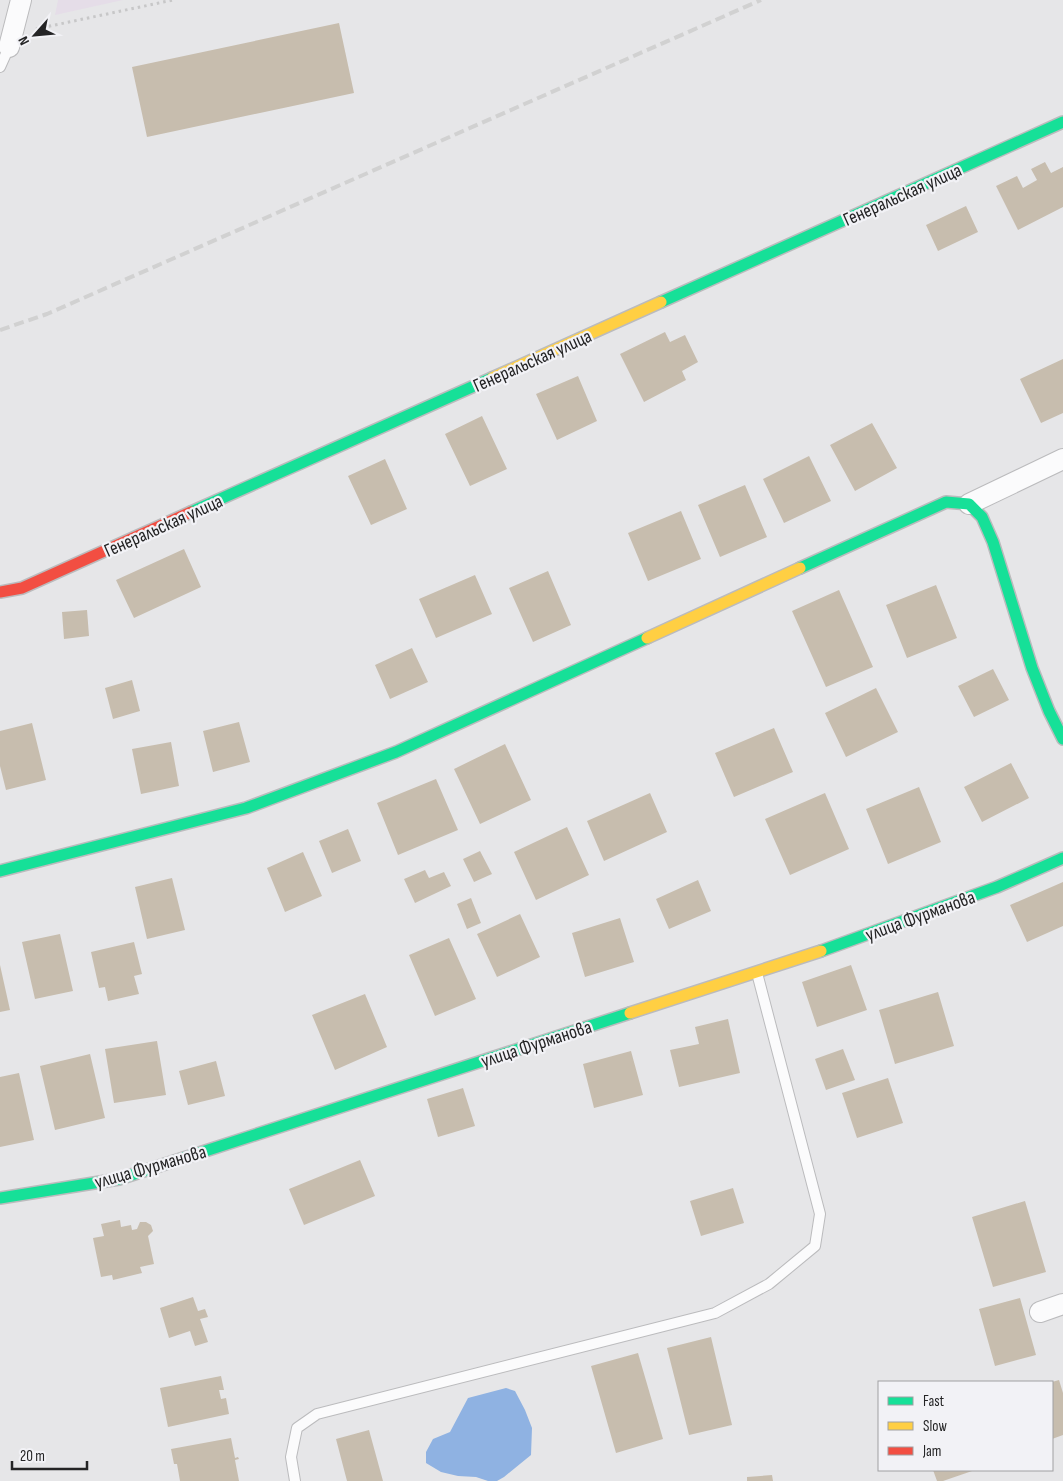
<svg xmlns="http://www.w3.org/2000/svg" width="1063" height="1481" font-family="'Sofia Sans Condensed',sans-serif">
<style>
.education{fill:#e5dde8}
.water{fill:#8fb2e2}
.building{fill:#c7bdae}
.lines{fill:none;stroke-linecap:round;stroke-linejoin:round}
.lane-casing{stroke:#bbbbbd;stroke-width:12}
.street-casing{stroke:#bbbbbd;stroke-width:22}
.fast-casing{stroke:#bbbbbd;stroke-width:14}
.slow-casing{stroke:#bbbbbd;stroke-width:14}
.jam-casing{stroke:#bbbbbd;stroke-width:14}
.path{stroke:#c7c7c8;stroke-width:3;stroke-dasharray:2.5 4;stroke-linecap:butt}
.lane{stroke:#fbfbfc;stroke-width:10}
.street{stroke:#fbfbfc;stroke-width:20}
.fast{stroke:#16e098;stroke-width:11}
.slow{stroke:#ffcf43;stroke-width:11}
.jam{stroke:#f24e42;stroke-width:11}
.rail{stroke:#d1d1d1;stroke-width:4;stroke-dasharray:10 5;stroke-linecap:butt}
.labels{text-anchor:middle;stroke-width:4.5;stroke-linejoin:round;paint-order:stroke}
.street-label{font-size:19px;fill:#242425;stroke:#f2f2f6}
</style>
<rect width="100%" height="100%" fill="#e6e6e8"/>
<path class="education" d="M58,0H123L55,15Z"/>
<path class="water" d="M506,1388L515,1391L525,1410L532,1428L531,1455L504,1477L497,1481H488L476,1477L458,1476L441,1472L426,1463V1452L433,1439L450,1432L468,1398Z"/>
<path class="building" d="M339,23L354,93L147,137L132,67Z
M1045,162L1051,173L1063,167V207L1018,230L996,186L1017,176L1023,188L1037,180L1031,169Z
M966,206L978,232L938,251L926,225Z
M665,332L670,342L685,335L698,362L682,371L686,380L644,402L620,354Z
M1063,359V413L1041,423L1020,379Z
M578,376L597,421L557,440L536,394Z
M482,416L507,469L470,486L445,434Z
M872,423L897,468L855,491L830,445Z
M809,456L831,501L784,523L763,479Z
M385,459L407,509L371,525L348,476Z
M745,485L767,537L720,557L698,505Z
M681,511L701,559L648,581L628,533Z
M184,549L201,587L134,618L116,580Z
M548,571L571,625L533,642L509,588Z
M475,575L492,614L436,638L419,599Z
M936,585L957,638L907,658L886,605Z
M839,590L873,667L826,687L792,611Z
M87,610L89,636L64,639L62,612Z
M412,648L428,682L390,699L375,665Z
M993,669L1009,700L974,717L958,686Z
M132,680L140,711L113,719L105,688Z
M876,688L898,732L846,757L825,713Z
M239,722L250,762L213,772L203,731Z
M32,723L46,780L6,790L0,766V731Z
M774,728L793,772L734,797L715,753Z
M171,742L179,786L141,794L132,749Z
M505,744L531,800L480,824L454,769Z
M1011,763L1029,798L982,822L964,787Z
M436,779L458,830L398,855L377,803Z
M919,787L941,842L888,864L866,809Z
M650,793L667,832L604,861L587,821Z
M825,793L849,849L790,875L765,819Z
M567,827L589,875L536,900L514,852Z
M348,829L361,861L332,873L319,841Z
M480,851L492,874L474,882L463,859Z
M303,852L322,896L285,912L267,868Z
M425,870L429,878L444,872L451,886L415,903L404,879Z
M172,878L185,930L147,939L135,887Z
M698,880L711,911L669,929L656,899Z
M1063,882V926L1027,942L1010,905Z
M471,898L481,923L467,929L457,904Z
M520,914L540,957L497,977L477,934Z
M620,918L634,962L585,977L572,933Z
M60,934L73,991L35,999L22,942Z
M449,938L476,999L435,1016L409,955Z
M134,942L142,974L134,976L139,994L108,1001L105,987L99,988L91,952Z
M0,965L10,1010L0,1012Z
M851,965L867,1010L817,1027L802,982Z
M938,992L954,1046L895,1064L879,1010Z
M365,994L387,1047L335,1070L312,1015Z
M728,1019L740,1073L679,1087L670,1050L699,1044L695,1027Z
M157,1041L166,1095L114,1103L105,1049Z
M843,1049L855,1080L826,1090L815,1059Z
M631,1051L643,1095L594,1108L583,1064Z
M90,1054L105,1118L55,1130L40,1066Z
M216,1061L225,1096L188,1105L179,1071Z
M19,1073L34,1140L0,1147V1077Z
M888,1078L903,1123L857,1138L842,1093Z
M463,1088L475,1126L438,1137L427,1099Z
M360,1160L375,1196L304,1225L289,1189Z
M733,1188L744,1223L701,1236L690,1201Z
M1025,1201L1046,1272L993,1287L972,1217Z
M120,1220L121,1227L131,1225L132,1230L137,1229L140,1222H146L151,1225L153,1231L148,1236L154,1264L140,1267L142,1273L113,1280L112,1275L101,1277L93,1238L104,1236L101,1224Z
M193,1297L198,1311L205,1309L208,1317L200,1319L208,1342L195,1346L190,1331L169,1338L160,1308Z
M1020,1298L1036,1355L995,1366L979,1309Z
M711,1337L732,1425L689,1435L667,1348Z
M638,1353L663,1439L616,1453L591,1366Z
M221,1376L224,1390H219L221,1399L226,1398L229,1414L168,1427L160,1388Z
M1059,1380L1063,1393V1435L1052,1439V1382Z
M369,1430L383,1481H347L336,1439Z
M231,1438L235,1458L238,1457L239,1459L235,1460L239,1481H180L177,1464H174L171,1449Z
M933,1470H975L943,1481H937Z
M772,1475L773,1481H747V1477Z"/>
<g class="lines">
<g class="lane-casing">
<path id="lane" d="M0,67L9,47
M295,1481L291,1457L297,1428L317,1414L715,1313L769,1284L815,1246L820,1214L757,973"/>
</g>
<g class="street-casing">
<path id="street" d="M9,47L21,0
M969,504L1063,459
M1040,1312L1063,1304"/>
</g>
<g class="fast-casing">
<path id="fast" d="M661,302L1063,122
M191,512L492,378
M800,568L946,502L969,504L982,517L993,542L1032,668L1049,711L1063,739
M0,871L246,808L396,752L647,638
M821,951L997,887L1063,858
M0,1198L119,1179L630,1013"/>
</g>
<g class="slow-casing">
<path id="slow" d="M492,378L661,302
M647,638L800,568
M630,1013L821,951"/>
</g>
<g class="jam-casing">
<path id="jam" d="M0,592L22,588L191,512"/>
</g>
<path class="path" d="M36,29L173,0"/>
<use href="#lane" class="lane"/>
<use href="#street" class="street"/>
<use href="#fast" class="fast"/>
<use href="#slow" class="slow"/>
<use href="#jam" class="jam"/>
<path class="rail" d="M0,330L47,314L761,0"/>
</g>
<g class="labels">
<g class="street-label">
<text transform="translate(902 194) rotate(-24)" y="7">Генеральская улица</text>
<text transform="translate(532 360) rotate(-24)" y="7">Генеральская улица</text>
<text transform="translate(163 525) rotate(-24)" y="7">Генеральская улица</text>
<text transform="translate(920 915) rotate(-20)" y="7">улица Фурманова</text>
<text transform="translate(536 1043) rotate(-18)" y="7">улица Фурманова</text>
<text transform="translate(150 1166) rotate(-16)" y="7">улица Фурманова</text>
</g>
</g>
<rect x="878" y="1381" width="175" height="90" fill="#f2f2f6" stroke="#a0a0a2"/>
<rect x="888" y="1397" width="25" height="8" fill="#16e098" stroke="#a0a0a2"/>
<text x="923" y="1406" font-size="15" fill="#242425">Fast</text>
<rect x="888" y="1422" width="25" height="8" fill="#ffcf43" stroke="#a0a0a2"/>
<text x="923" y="1431" font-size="15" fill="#242425">Slow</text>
<rect x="888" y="1447" width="25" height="8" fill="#f24e42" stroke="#a0a0a2"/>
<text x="923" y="1456" font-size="15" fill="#242425">Jam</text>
<g transform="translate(35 35) rotate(243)" stroke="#f2f2f6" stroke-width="4" paint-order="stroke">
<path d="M0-4L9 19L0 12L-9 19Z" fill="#242425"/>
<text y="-8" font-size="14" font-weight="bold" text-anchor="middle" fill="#242425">N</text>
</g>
<path d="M12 1461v8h75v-8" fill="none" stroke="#242425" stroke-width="2.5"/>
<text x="20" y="1461" font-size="15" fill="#242425" stroke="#f2f2f6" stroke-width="4" paint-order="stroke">20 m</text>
</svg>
